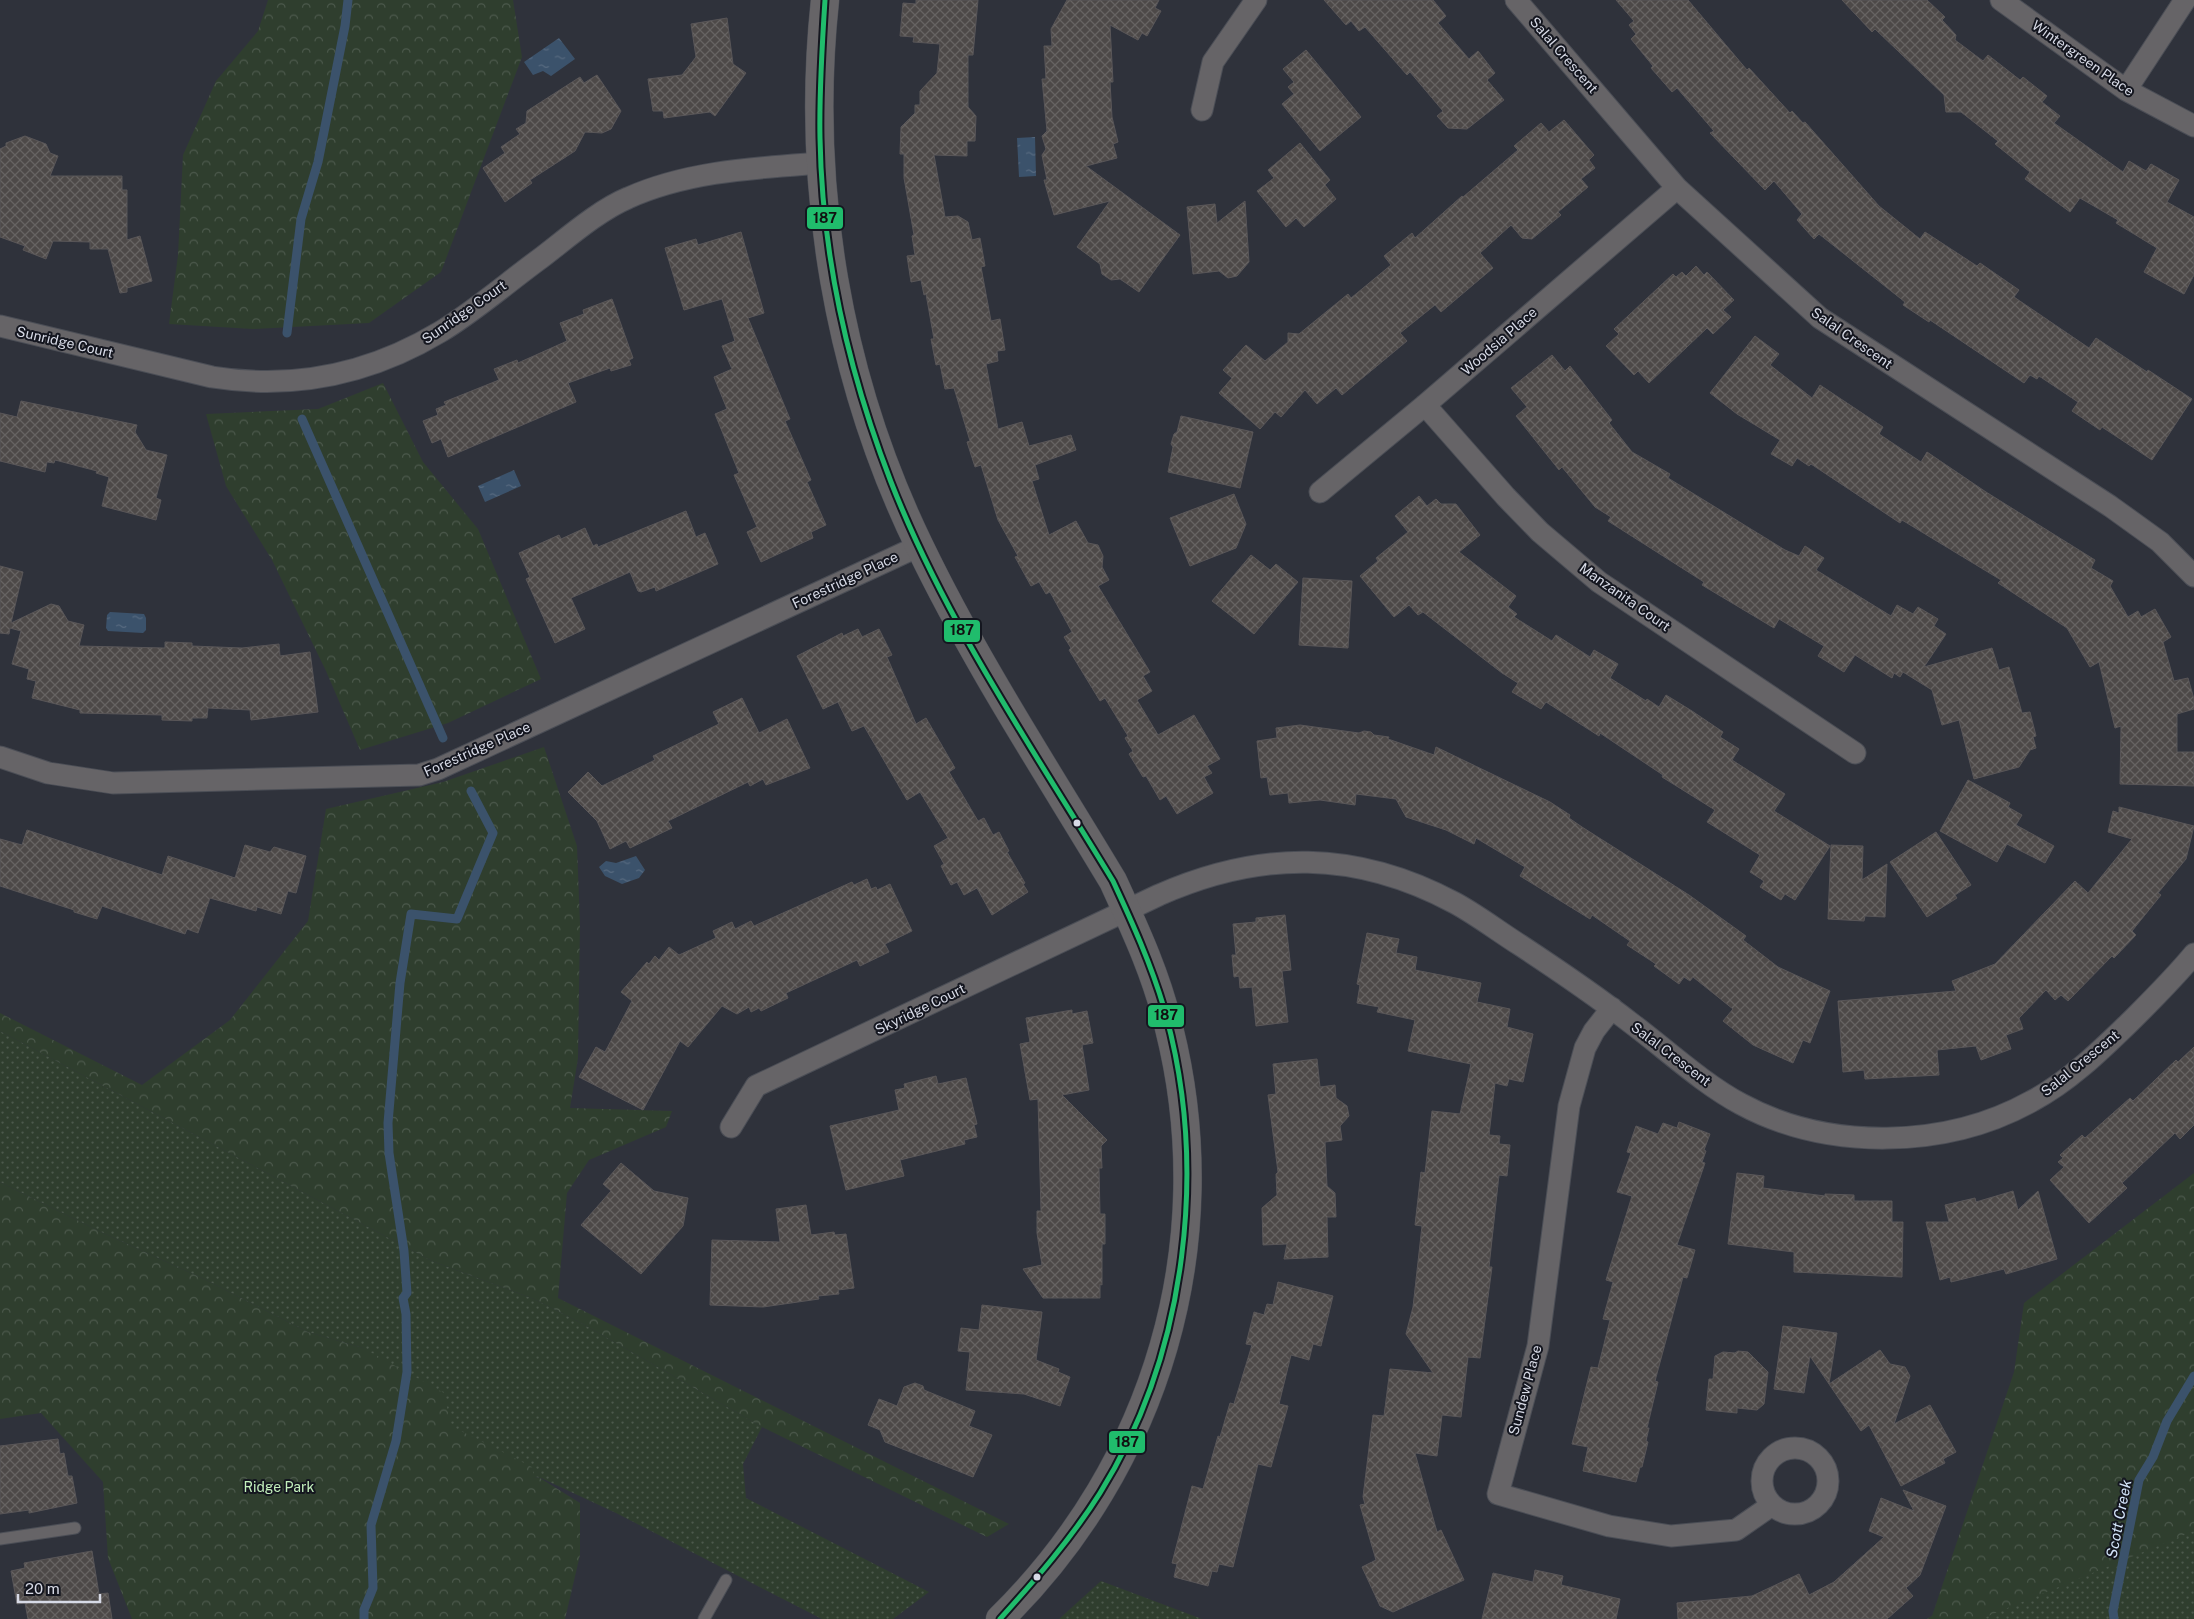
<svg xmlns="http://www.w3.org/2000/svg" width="2194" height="1619" font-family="'Public Sans',sans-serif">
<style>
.grass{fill:url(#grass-dots)}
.forest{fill:url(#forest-crowns)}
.water{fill:url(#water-ripples)}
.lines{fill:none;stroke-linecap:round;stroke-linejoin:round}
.stream{stroke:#3b526b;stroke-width:9}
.building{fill:url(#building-cross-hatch);stroke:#595658}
.service-casing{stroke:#4b4e56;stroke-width:13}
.minor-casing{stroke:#4b4e56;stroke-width:23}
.tertiary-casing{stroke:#4b4e56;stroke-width:29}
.service{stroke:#666467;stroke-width:11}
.minor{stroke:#666467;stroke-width:21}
.tertiary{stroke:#666467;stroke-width:28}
.bus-1-casing{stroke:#14161f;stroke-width:9}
.bus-1{stroke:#20bc6c;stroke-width:5}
.bus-dot{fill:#d7dae6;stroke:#14161f;stroke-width:2}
.labels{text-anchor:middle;stroke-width:4;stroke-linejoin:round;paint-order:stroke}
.street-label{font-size:14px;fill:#d7dae6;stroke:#14161f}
.park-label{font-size:14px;fill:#c3f0bc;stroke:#14161f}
.water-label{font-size:15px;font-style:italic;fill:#d3e4f9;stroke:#14161f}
.line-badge{stroke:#14161f;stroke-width:2}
.pale-badge-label{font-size:14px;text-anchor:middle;font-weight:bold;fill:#111}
</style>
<defs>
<pattern id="grass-dots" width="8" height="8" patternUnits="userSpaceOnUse" patternTransform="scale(1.25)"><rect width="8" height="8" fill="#2f3e2e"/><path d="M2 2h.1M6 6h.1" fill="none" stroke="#4c594c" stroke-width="1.8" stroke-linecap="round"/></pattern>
<pattern id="forest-crowns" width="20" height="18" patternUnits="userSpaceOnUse" patternTransform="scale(1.25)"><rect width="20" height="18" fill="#2f3e2e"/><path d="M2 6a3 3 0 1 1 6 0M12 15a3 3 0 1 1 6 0" fill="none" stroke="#4c594c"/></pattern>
<pattern id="water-ripples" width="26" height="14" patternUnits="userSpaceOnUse" patternTransform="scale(1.25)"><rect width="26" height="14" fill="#3b526b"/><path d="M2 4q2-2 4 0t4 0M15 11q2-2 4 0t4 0" fill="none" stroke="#576a80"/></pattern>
<pattern id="building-cross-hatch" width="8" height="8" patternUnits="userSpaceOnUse" patternTransform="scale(1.25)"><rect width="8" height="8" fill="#4d4948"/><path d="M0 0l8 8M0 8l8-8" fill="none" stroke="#666362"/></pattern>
</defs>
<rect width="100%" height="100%" fill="#2f323b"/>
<path class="grass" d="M0,1031L432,1261L534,1299L583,1324L762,1427L743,1464L746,1498L929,1592L893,1619H822L616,1513L541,1478L459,1466L363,1348L308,1332L204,1279L101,1232L0,1182Z
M2194,1407V1619H1927L1985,1580Z
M1101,1581L1202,1619H1059Z"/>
<path class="forest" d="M268,0H513L522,57L441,272L369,323L253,329L169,324L178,255L183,155L216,81L258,31Z
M383,383L423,462L478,529L541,679L448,723L360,750L326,671L272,560L226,486L206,414L318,409Z
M544,747L577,846L580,924L578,1058L570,1108L672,1111L666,1127L589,1160L567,1193L558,1298L1009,1524L987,1537L762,1427L583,1324L534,1299L432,1261L0,1031V1013L142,1085L230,1020L308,921L326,809L443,782Z
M2194,1173V1531L1981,1619H1931L2014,1372L2024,1303Z
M0,1182L101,1232L204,1279L308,1332L363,1348L444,1393L451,1426L532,1467L534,1477L540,1478L580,1503V1555L565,1619H132L108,1558L103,1482L41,1413L0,1419Z"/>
<path class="water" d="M559,38L575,59L551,76L543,71L533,75L524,62Z
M1035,137L1036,176L1019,177L1017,138Z
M514,470L521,486L485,502L478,486Z
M110,612L144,614L146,618V630L143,633L108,631L106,628L107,615Z
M636,856L645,870L639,878L622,884L605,876L599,867L606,861L616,863Z"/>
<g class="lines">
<path class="stream" d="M287,333L301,219L318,162L345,26L348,0
M302,419L443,738
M364,1619V1610L373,1588L371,1525L396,1441L407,1372L406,1314L403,1298L407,1293L404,1251L389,1153L388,1123L400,983L411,914L457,919L493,833L471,791
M2114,1619L2113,1611L2139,1480L2153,1457L2167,1421L2194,1376"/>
</g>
<path class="building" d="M916,0H978L973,55H968V107L976,116L975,141H967V156L934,155L945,217L958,216L968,222L972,240L980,238L985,266L981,267L991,321L1000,319L1005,350L997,351L998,361L986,364L998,429L1022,422L1029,446L1071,435L1076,450L1035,465L1039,479L1032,481L1049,535L1076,521L1088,543L1098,545L1103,556L1102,567L1109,580L1098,586L1150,672L1143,676L1152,691L1137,700L1158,735L1194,715L1220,759L1207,766L1212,773L1204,777L1213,793L1177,814L1166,796L1160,800L1146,776L1143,777L1129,754L1133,751L1125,738L1128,736L1105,698L1100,701L1069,650L1071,648L1064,637L1072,632L1050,592L1046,594L1039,582L1031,586L1015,557L1018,556L998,520L981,465L975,467L967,442L970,441L954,388L945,389L940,364L936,365L931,339H934L926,294L924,295L921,280L911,282L907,256L915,255L912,236L914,235L904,178V154H900L901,127L915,113V105H920V91L937,73L940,44L913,42L914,37L900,36L903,3L916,4Z
M1067,0H1159L1155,8L1161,11L1147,36L1142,33L1138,40L1110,25L1113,82H1110L1112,117L1118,142L1113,144L1117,158L1086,166L1180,235L1139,292L1120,279L1111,280L1102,274L1100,264L1077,247L1110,201L1054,215L1044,180H1047L1042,155L1046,149L1042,136L1047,131L1042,79H1046L1044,46H1052L1051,29Z
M1324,0H1433L1446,16L1438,23L1469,59L1478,51L1495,73L1487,80L1504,100L1467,129L1448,128L1437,116L1443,111L1410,72L1407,75L1365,27L1359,31L1351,21L1346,25Z
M1616,0H1688L1747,70L1749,68L1790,113L1792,111L1803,123L1805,122L1879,206L1920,239L1925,232L1977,266L1980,263L2019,290L2014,297L2089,348L2096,338L2147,372L2148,370L2192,399L2152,460L2102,427L2100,430L2072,411L2078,402L2039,376L2037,379L2030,375L2024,383L1930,320L1929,322L1903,305L1905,302L1819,234L1814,239L1797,220L1802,214L1774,181L1765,190L1710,133L1714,131L1677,88L1672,92L1651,68L1653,66L1631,39L1636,34L1629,25L1634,21Z
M1842,0H1927L1945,17L1942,20L1956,35L1955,40L1983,61L1988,55L2020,80L2023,77L2047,96L2042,102L2060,116L2054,123L2123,172L2129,161L2146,171L2151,164L2179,180L2167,202L2194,217V275L2184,294L2144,272L2157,248L2116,223L2118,220L2080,198L2070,212L2025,179L2030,172L1995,144L1998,141L1961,112H1946L1944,95L1875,29L1872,32Z
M727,18L733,64L746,73L715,116L710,112L664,118L663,111H653L648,79L682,75L696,57L691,24Z
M1306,50L1361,117L1320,151L1282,104L1294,94L1288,87L1294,82L1283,69Z
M597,75L621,111L611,129L602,133L585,132L575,151L530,180L532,183L505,202L483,168L505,153L501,147L520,134L516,129L526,123L527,111L580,77L584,83Z
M1564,120L1594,155L1589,160L1595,168L1581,179L1588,187L1558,212L1561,215L1532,239L1522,238L1511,225L1480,253L1493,268L1441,312L1435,305L1400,333L1407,341L1342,395L1336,388L1317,404L1305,390L1281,417L1275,412L1260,429L1219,393L1232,378L1223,370L1246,345L1265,361L1288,342V333L1299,334L1348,294L1351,298L1391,265L1384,256L1412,233L1415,238L1462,196L1463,197L1518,150L1514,146L1541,123L1549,132Z
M25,136L46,144L50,153L58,156L50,176H122V190H127V240L140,236L152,281L127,288V292L120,293L108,249H90V242L53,241L46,259L23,250L25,246L0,237V149L6,146V143Z
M1300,143L1330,180L1325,185L1336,199L1304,227L1296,218L1286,227L1257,191L1274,178L1268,170Z
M1245,201L1249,262L1237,276L1228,278L1219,271L1193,274L1187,207L1215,204L1217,223Z
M741,232L764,313L748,318L790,419L785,421L811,480L807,482L826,525L811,532L813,538L761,562L747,532L757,527L734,475L739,473L715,414L727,409L714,377L732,369L722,346L735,341L722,299L684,310L665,248L696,239L698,245Z
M1696,266L1704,275L1707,272L1734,300L1723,310L1731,317L1713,334L1707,328L1649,383L1638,371L1634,375L1606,346L1619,334L1614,329L1673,274L1676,277L1682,272L1686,276Z
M612,299L633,358L629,360L631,365L611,371L610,368L568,383L576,402L448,457L441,439L432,443L423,421L438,415L436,409L446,405L444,402L499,380L494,369L517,360L518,363L567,341L560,323L584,314L583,310Z
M1755,336L1779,354L1770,365L1812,398L1820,385L1883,427L1879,434L1921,462L1927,452L1986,492L2095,560L2091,568L2113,581L2110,586L2128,617L2138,611L2141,617L2155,609L2171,637L2163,642L2174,681L2188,678L2194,699V709L2177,714V752H2194V786L2120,784L2121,726L2115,728L2099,662L2090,667L2067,628L1998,583L2001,580L1902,520L1900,523L1811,464L1809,466L1797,458L1792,466L1771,454L1780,440L1737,414L1710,393Z
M1552,355L1565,371L1570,366L1612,420L1609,423L1632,452L1670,474L1668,478L1785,550L1799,556L1805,546L1824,558L1816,570L1891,616L1897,605L1913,614L1918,607L1938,619L1934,626L1946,634L1924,667L1992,648L1999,670L2009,667L2022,713L2030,712L2036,736L2033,737L2036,748L2030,750L2019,767L1974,779L1959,720L1942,725L1932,690L1903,672L1900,677L1894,673L1892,678L1855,655L1844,672L1818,656L1824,646L1779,619L1774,628L1702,585L1704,582L1608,521L1611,517L1595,507L1562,467L1559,470L1516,416L1527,407L1511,388Z
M21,401L137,425L135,432L146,450L167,455L156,498L161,500L156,520L102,506L109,477L96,473L97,471L55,460L54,463L47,462L45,472L0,461V413L17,417Z
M1181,416L1253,432L1240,488L1168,472L1173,447L1171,444L1174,434L1177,432Z
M1234,494L1246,524L1236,548L1190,566L1170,518Z
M1419,496L1427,506L1436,499L1441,504H1456L1480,535L1459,552L1516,596L1508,607L1517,614L1514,617L1552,641L1556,635L1590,657L1594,650L1618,664L1610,678L1646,701L1647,699L1659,707L1666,695L1692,711L1723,732L1720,737L1739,749L1732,760L1785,794L1774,811L1830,846L1795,900L1785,894L1781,900L1760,887L1764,881L1750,872L1760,855L1707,822L1715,810L1662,777L1663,775L1600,733L1599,736L1546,702L1541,709L1512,692L1518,683L1502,673L1423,612L1418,615L1409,605L1394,617L1360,576L1378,561L1376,558L1408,532L1395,516Z
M686,511L696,537L705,533L718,564L656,591L655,587L641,592L638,591L630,572L571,598L585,629L555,643L526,579L530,577L519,553L559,535L561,539L585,528L593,546L597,544L598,547Z
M1251,555L1270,570L1276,564L1298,582L1254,634L1212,601Z
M0,566L23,572L11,623L51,604L59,606L68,621L84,625L79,646L165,648V642L192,643V646L242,648L279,644L280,656L310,652L318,712L251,720L250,710L208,708L207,718H192V721L162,720V715L80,713V710L32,698L36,681L27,679L29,669L12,664L21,631L10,628L9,634L0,633Z
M1303,578L1352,581L1348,648L1299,645Z
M858,629L862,637L879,629L892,655L887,657L916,724L926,718L955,768L949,772L978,821L984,818L993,835L999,832L1009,851L1007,852L1025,883L1023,884L1028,892L992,915L977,888L964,895L957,882L951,885L941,866L944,864L934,846L948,838L920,792L907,800L864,726L852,731L838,702L823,709L797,656L842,633L843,636Z
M742,698L759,733L787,719L810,768L766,785L763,779L750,786L748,782L668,821L672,828L630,848L626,841L610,849L597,821L568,792L588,772L602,786L655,760L653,756L719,724L713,712Z
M1300,725L1359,733L1364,731L1371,732L1374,735L1389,737L1388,739L1434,755L1436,747L1550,802L1570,815L1569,818L1582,827L1689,895L1746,936L1743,940L1778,967L1830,991L1810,1043L1803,1040L1793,1063L1753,1045L1723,1021L1733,1009L1693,977L1690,981L1684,977L1679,984L1654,966L1656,964L1627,945L1630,941L1592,915L1590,919L1520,876L1525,867L1476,838L1474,844L1446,830L1406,817L1396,799L1356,794L1355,805L1320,800L1289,803L1288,793L1270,795L1267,777L1261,778L1257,741L1277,738L1276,728Z
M1968,780L2010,803L2008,807L2022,815L2016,825L2054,846L2045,863L2007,844L1997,862L1940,831Z
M2119,807L2194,826L2186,859L2158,893L2161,895L2132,931L2136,935L2114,958L2112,956L2068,1001L2061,995L2055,1000L2046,990L2019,1018L2023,1029L2006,1035L2011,1049L1981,1060L1976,1046L1937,1050L1939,1075L1865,1079L1864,1070L1843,1072L1838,1001L1956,991L1952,981L1995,964L2075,881L2088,893L2132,839L2108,832L2113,811L2119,813Z
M27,830L162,875L168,856L235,878L245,845L270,852L274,847L306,856L296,893L288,891L281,914L257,907L256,911L210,898L198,933L187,929L185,934L102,906L97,919L74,912V910L0,886V839L22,845Z
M1936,832L1971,885L1955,895L1957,898L1927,917L1890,862Z
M1831,845L1863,846L1862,880L1887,864L1885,917L1865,916L1864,921L1828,919Z
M867,879L871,889L876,887L877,890L890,884L912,931L885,944L889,952L860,966L857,960L786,993L788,998L761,1011L759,1008L751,1012L749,1007L737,1014L722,1006L688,1047L680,1041L643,1110L579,1077L596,1047L605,1052L632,1001L621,992L647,962L649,964L655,956L659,960L669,947L679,955L716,938L713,931L732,922L735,929L751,921L754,926L852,882L854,885Z
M1285,915L1291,970L1282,971L1288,1022L1256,1026L1252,987L1240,988L1239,976L1234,977L1232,955H1236L1233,924L1256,922V918Z
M1367,933L1399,939L1396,953L1417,957L1415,970L1481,983L1477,1002L1510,1009L1507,1027L1533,1034L1523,1082L1509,1079L1507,1086L1495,1083L1489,1135L1500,1136L1499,1144L1510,1145L1507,1176L1499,1175L1489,1267H1492L1480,1358L1468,1357L1461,1417L1442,1415L1437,1456L1415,1453L1437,1532L1441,1530L1464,1580L1393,1612L1380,1606L1362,1567L1376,1560L1360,1505L1365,1504L1363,1497L1373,1415L1384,1416L1390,1369L1433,1373L1406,1334L1413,1307L1422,1226L1415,1225L1421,1172L1425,1173L1432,1111L1460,1114L1471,1064L1408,1051L1415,1020L1377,1012L1379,1007L1357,1003L1360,985L1357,984Z
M1072,1010V1014L1087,1011L1093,1043L1082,1045L1089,1090L1062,1095L1107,1140L1101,1146L1102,1168H1099L1100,1214H1105V1244H1102V1285L1100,1284V1298H1043L1023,1269L1042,1265L1037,1233V1211H1041L1038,1099L1030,1100L1020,1044L1030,1042L1026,1018Z
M2194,1047V1125L2180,1139L2175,1133L2122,1183L2127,1188L2089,1223L2050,1180L2064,1167L2058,1162L2063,1158L2060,1155L2082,1135L2085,1138L2130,1098L2133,1101L2176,1060L2178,1062Z
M1317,1059L1320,1087L1335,1085L1336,1098L1347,1106L1349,1116L1340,1126L1342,1140L1325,1142L1327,1186L1335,1193L1336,1217H1327L1328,1257L1284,1259L1287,1244L1263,1245L1262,1208L1277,1195L1276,1174L1278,1172L1268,1095L1276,1094L1273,1064Z
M936,1076L938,1084L966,1078L977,1124L974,1125L977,1137L964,1140L965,1144L900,1160L904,1176L846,1190L830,1126L899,1110L895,1090L905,1088L904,1084Z
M1679,1122L1710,1134L1704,1150L1706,1151L1702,1162L1705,1163L1677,1245L1695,1250L1687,1278L1683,1277L1655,1381L1658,1382L1647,1428H1649L1646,1441L1648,1442L1642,1467H1640L1636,1482L1583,1471L1588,1447L1572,1444L1591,1367L1598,1368L1610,1320L1603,1319L1613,1282L1606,1280L1632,1196L1617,1192L1631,1153L1627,1152L1636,1126L1658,1134L1663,1123L1677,1128Z
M621,1163L654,1191L688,1198L683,1226L641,1274L581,1225L611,1191L603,1184Z
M1737,1173L1764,1176L1763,1188L1825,1196V1194L1854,1195V1201H1892V1222H1903L1902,1277L1794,1272V1252L1728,1244Z
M2013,1191L2018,1210L2038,1191L2057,1259L2006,1274L2004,1269L1951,1282L1950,1277L1940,1280L1926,1222H1949L1945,1205L1975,1198L1976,1202Z
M806,1205L811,1235L834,1232L835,1235L846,1234L854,1288L838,1290L839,1294L818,1296L819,1299L763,1307L710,1305L712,1240L780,1242L776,1209Z
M1278,1282L1333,1296L1321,1346L1313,1344L1309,1360L1291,1355L1279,1404L1288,1406L1271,1467L1258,1464L1233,1567L1219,1564L1217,1572L1212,1571L1208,1586L1174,1577L1177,1564L1172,1563L1192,1486L1203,1489L1218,1436L1220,1437L1230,1403L1234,1404L1252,1345L1246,1344L1254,1312L1264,1315L1267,1304L1273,1305Z
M982,1305L1042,1312L1036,1360L1059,1369L1058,1372L1070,1377L1060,1406L1024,1394L966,1390L970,1352L958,1351L961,1328L979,1330Z
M1783,1326L1837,1333L1829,1384L1810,1356L1804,1393L1774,1389Z
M1880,1350L1890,1364L1905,1367L1910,1376L1894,1424L1930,1405L1956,1452L1943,1459L1945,1463L1901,1486L1869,1425L1861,1431L1829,1384Z
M1738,1351L1748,1352L1768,1372L1764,1404L1757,1410L1737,1408V1413L1706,1410L1709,1379H1713L1715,1356L1723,1352L1735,1353Z
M915,1383L923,1386L924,1390L975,1411L969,1426L992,1435L973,1477L885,1442L880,1430L868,1425L879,1399L897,1406L904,1387Z
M58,1439L60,1454L64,1453L68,1476H72L77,1503L29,1513V1510L0,1514V1446Z
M1903,1490L1946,1506L1920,1575L1906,1588L1913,1596L1887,1619H1678L1677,1603L1752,1596L1799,1574L1809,1595L1834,1582L1884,1537L1869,1531L1881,1498L1914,1511Z
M92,1551L99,1594L108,1593L112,1619H28L25,1603L17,1604L11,1571L25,1568L24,1563Z
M1535,1570L1563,1576L1561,1585L1620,1599L1616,1619H1482L1493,1573L1533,1582Z"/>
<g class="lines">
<g class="service-casing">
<path id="service" d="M0,1539L75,1528
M704,1619L726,1580"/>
</g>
<g class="minor-casing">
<path id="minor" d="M1516,0L1677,188L1820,318L2110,506L2160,542L2194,576
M2001,0L2126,90L2194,126
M2126,90L2185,0
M1202,110L1213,62L1256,0
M0,326L212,377C293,390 370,374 440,332C475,311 508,282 541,258C566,239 599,210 628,198C688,171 756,168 821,163
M1425,405L1506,497L1540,532L1599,582L1855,753
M1320,492L1425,405L1677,188
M0,757L48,773L113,783L419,775L438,769L919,546
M1612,1008L1594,1031L1585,1048L1569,1106L1538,1346L1498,1494L1609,1526L1671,1536L1736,1530L1772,1505
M731,1127L756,1086L1159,895C1261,850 1356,850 1455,903C1477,915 1498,931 1520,945C1558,970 1595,995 1631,1023C1667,1050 1702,1083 1741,1104C1828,1151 1946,1149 2032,1101C2070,1081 2102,1049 2133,1019C2154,998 2175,977 2194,954
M1762 1481a33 33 0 1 1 66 0a33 33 0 1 1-66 0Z"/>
</g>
<g class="tertiary-casing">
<path id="tertiary" d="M825,0C805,186 838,379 920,547C976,663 1047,771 1113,881C1135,929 1157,976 1169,1028C1223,1243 1157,1465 1000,1619"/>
</g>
<use href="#service" class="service"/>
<use href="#minor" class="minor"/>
<use href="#tertiary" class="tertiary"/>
<g class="bus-1-casing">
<path id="bus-1" d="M825,0C822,46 819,92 820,138C822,255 849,373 891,482C946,623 1035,752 1113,881C1132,922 1151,964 1164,1008C1209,1166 1187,1353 1100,1493C1071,1539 1036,1579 1000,1619"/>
</g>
<use href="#bus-1" class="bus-1"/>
</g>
<g class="bus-dot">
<circle cx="1077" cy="823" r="4.5"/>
<circle cx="1037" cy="1577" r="4.5"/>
</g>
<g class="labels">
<g class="street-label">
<text transform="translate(1564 55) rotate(49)" y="5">Salal Crescent</text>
<text transform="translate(2083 58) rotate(35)" y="5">Wintergreen Place</text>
<text transform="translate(464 312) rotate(-35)" y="5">Sunridge Court</text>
<text transform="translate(1852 338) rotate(35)" y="5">Salal Crescent</text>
<text transform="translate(1499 341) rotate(-41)" y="5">Woodsia Place</text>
<text transform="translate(65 342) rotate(13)" y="5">Sunridge Court</text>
<text transform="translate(845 580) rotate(-25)" y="5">Forestridge Place</text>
<text transform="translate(1625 597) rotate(35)" y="5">Manzanita Court</text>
<text transform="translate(477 749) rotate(-24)" y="5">Forestridge Place</text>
<text transform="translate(920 1009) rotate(-26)" y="5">Skyridge Court</text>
<text transform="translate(1671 1054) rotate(37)" y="5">Salal Crescent</text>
<text transform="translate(2080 1063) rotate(-39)" y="5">Salal Crescent</text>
<text transform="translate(1525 1390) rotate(-75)" y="5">Sundew Place</text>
</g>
<g class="park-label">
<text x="279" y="1492">Ridge Park</text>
</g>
<g class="water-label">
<text transform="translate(2119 1519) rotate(-79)" y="5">Scott Creek</text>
</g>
</g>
<g class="line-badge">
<rect x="806" y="206" width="38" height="24" rx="5" fill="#20bc6c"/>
<rect x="943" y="619" width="38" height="24" rx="5" fill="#20bc6c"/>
<rect x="1147" y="1004" width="38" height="24" rx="5" fill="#20bc6c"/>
<rect x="1108" y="1430" width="38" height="24" rx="5" fill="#20bc6c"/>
</g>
<g class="pale-badge-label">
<text x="825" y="223">187</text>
<text x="962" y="635">187</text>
<text x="1166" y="1020">187</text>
<text x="1127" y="1447">187</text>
</g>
<path d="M18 1594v8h82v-8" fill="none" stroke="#d7dae6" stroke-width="2.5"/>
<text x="25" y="1594" font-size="15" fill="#d7dae6" stroke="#14161f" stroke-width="4" paint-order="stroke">20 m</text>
</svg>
